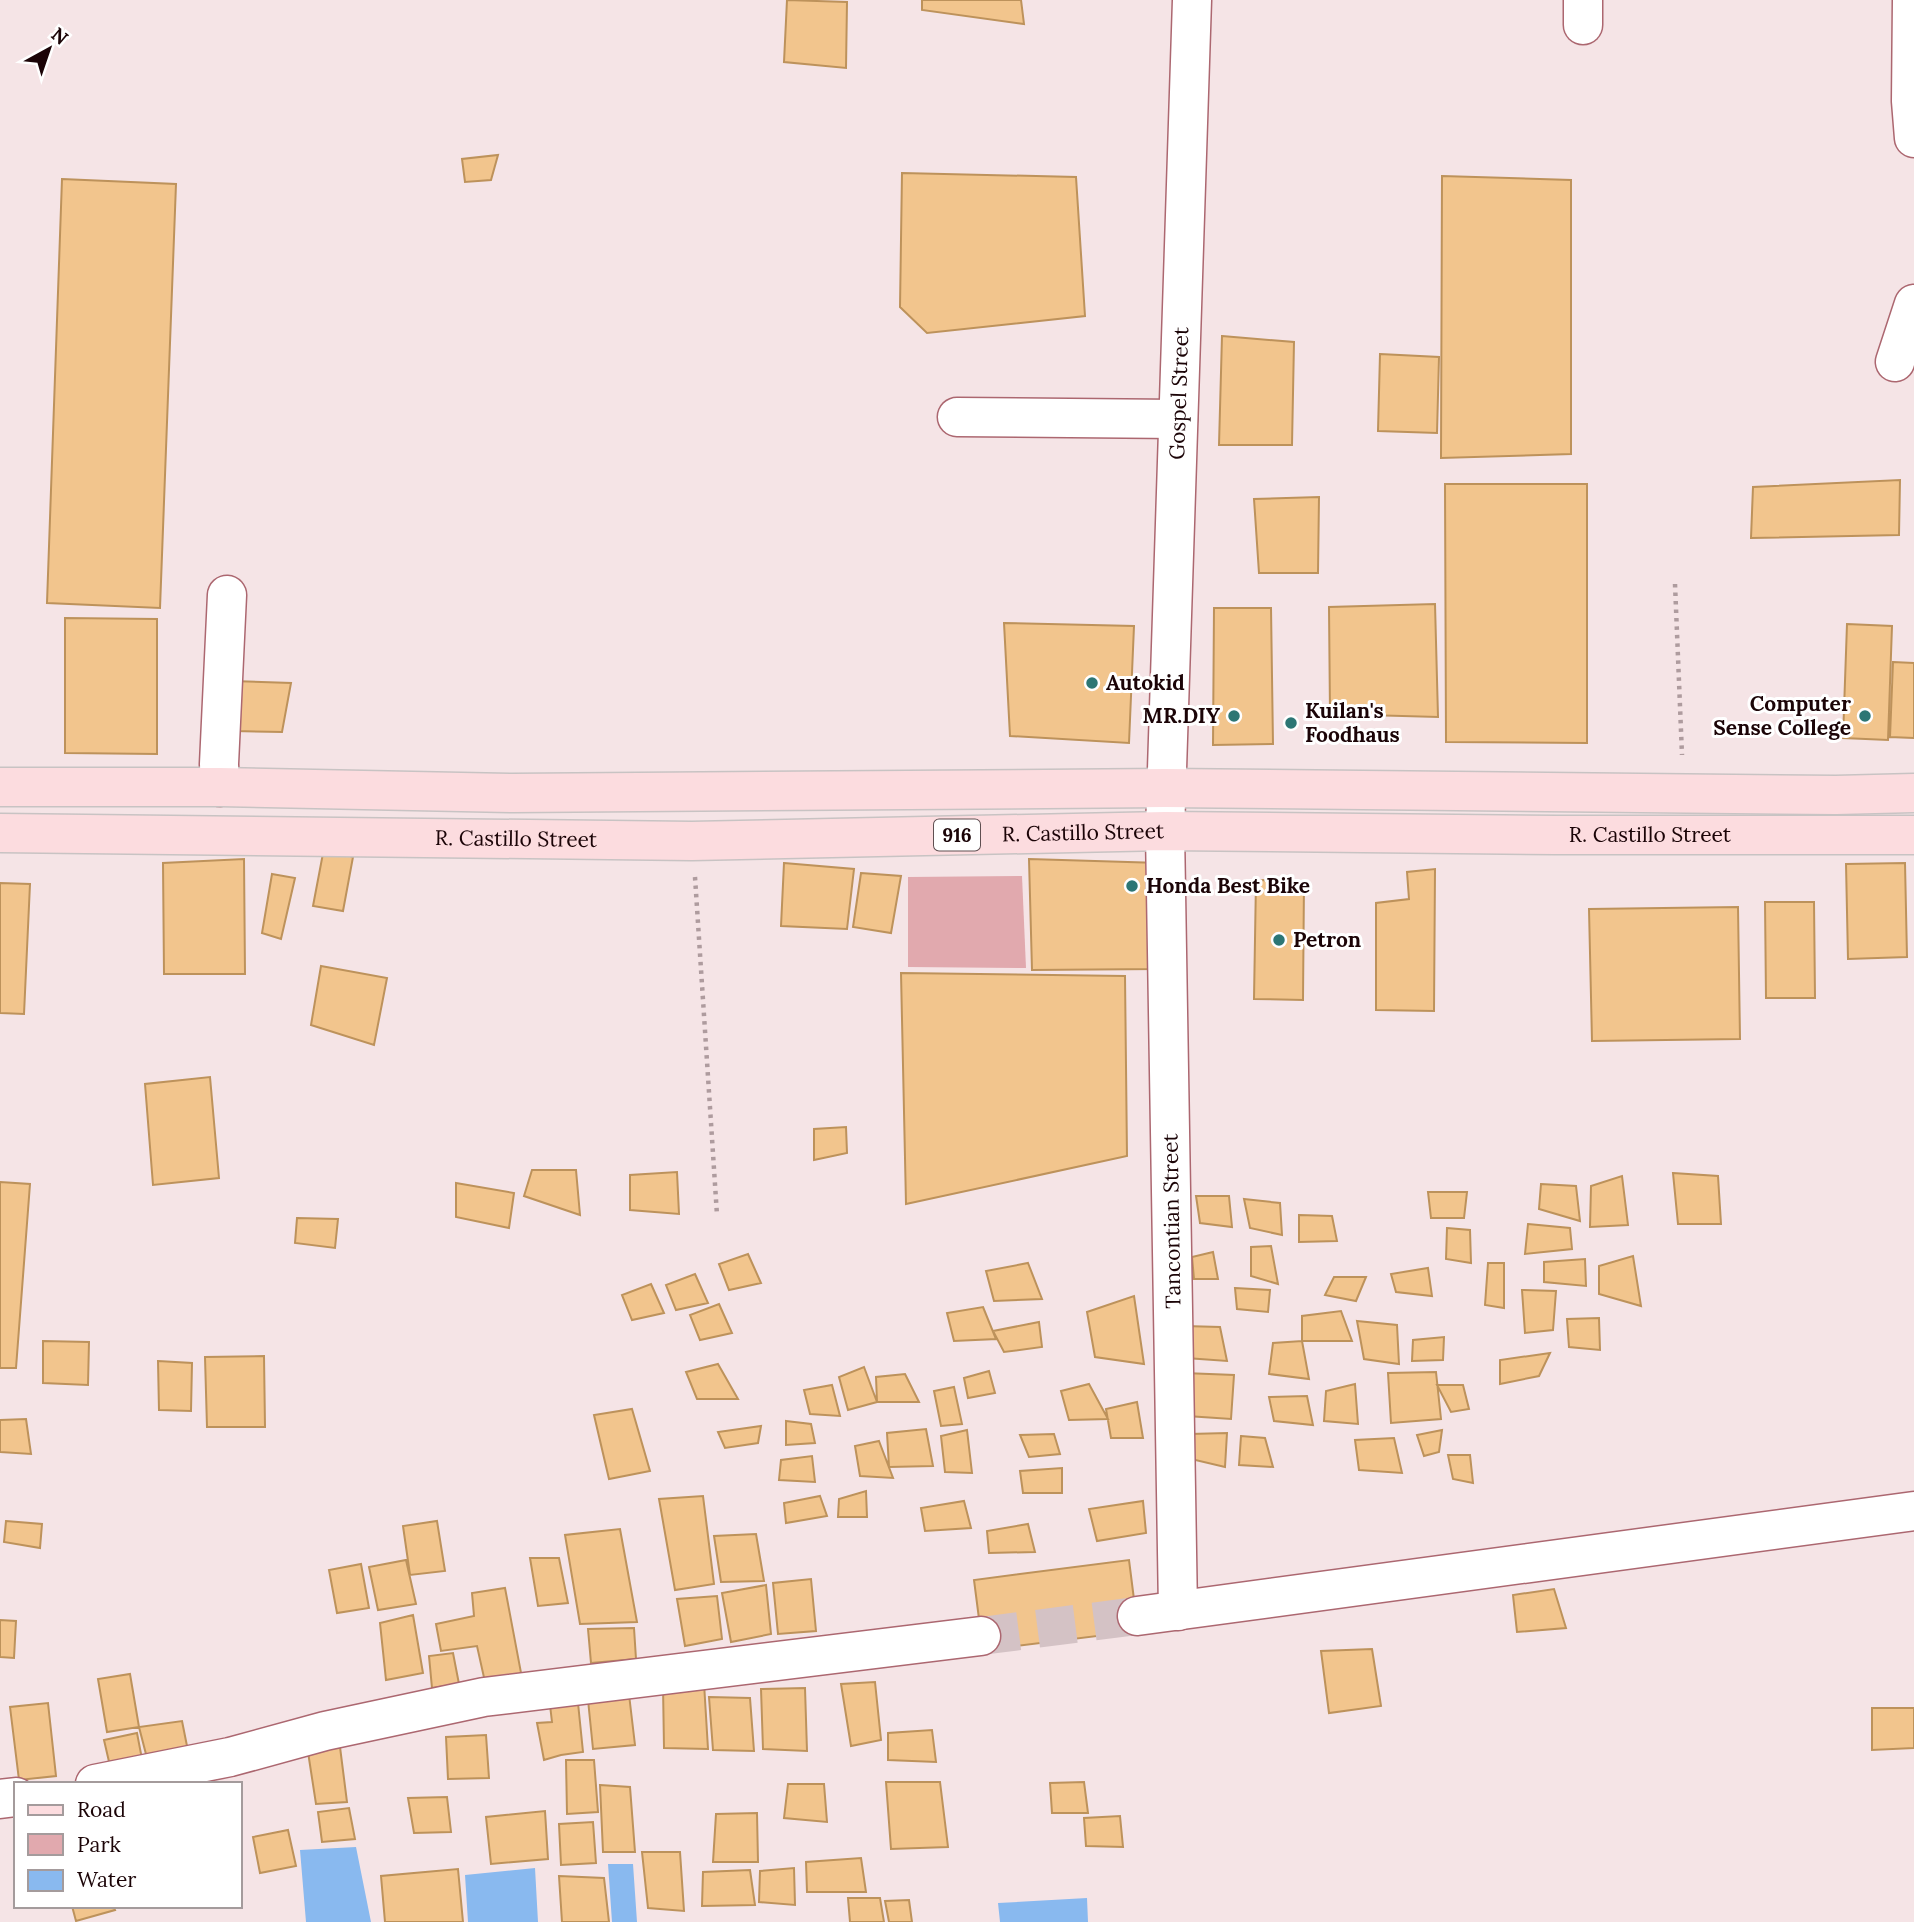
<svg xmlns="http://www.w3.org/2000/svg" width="1914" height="1922" font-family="Lora,serif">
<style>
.green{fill:#e1a9ae}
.water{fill:#89b9ef}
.building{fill:#f2c58d;stroke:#bd925b;stroke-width:2}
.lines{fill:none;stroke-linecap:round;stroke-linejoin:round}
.minor-tunnel{stroke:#d4c2c5;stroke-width:38;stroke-dasharray:38 19;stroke-linecap:butt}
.minor-casing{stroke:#ac6770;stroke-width:41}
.major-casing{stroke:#c8c3c3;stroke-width:41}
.path{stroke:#ae9b9e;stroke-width:4.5;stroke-dasharray:3.5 5;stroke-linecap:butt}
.minor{stroke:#fff;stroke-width:38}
.major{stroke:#fcdcdf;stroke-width:38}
.poi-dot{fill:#2d7674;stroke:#fff;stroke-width:2.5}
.labels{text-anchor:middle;stroke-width:6;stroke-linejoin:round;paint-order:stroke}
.shield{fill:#fff;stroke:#5f4f51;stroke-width:2}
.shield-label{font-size:19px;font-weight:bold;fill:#1b0407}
.street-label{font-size:21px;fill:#1b0407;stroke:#fff}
.poi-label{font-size:21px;font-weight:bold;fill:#1b0407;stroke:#fff;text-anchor:start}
</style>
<rect width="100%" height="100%" fill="#f5e4e6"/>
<path class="green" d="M1022,876L1026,968L908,967V877Z"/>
<path class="water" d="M356,1847L371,1922H306L300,1850Z
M608,1864H633L637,1922H612Z
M535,1868L538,1922H468L465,1875Z
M1087,1898L1088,1922H1000L998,1903Z"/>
<path class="building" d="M787,0L847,2L846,68L784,62Z
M922,0H1021L1024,24L922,10Z
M498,155L491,180L465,182L462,159Z
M902,173L1076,177L1085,316L927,333L900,307Z
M1442,176L1571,180V454L1441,458Z
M62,179L176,184L160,608L47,603Z
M1222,336L1294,342L1292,445H1219Z
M1380,354L1439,357L1437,433L1378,431Z
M1900,480L1899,535L1751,538L1753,487Z
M1445,484H1587V743L1446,742Z
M1319,497L1318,573H1259L1254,499Z
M1435,604L1438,717L1330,714L1329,607Z
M1214,608H1271L1273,744L1213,745Z
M65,618L157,619V754L65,753Z
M1004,623L1134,626L1129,743L1010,736Z
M1847,624L1892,626L1888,740L1843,738Z
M1893,662L1914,663V738L1890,737Z
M231,681L291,683L282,732L234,731Z
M324,848L353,857L343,911L313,906Z
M244,859L245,974H164L163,863Z
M1029,859L1160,863L1159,969L1032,970Z
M784,863L854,869L847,929L781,926Z
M1905,863L1907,957L1848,959L1846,864Z
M1435,869L1434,1011L1376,1010V903L1409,899L1407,872Z
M861,873L901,876L891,933L853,927Z
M272,874L295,878L281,939L262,933Z
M1256,880L1304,881L1303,1000L1254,999Z
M0,883L30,884L24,1014L0,1013Z
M1765,902H1814L1815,998H1766Z
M1738,907L1740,1039L1592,1041L1589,909Z
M321,966L387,978L374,1045L311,1025Z
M901,973L1125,976L1127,1156L906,1204Z
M210,1077L219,1178L153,1185L145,1084Z
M846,1127L847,1153L814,1160V1129Z
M532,1170H576L580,1215L524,1196Z
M677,1172L679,1214L630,1210V1175Z
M1673,1173L1718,1176L1721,1224H1678Z
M1622,1176L1628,1225L1590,1227L1591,1186Z
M0,1182L30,1184L16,1368H0Z
M456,1183L514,1193L509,1228L456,1217Z
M1541,1184L1576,1186L1580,1221L1539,1209Z
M1428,1192H1467L1464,1218H1431Z
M1196,1196H1229L1232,1227L1200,1223Z
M1244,1199L1280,1203L1282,1235L1250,1228Z
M1299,1215L1332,1216L1337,1241L1299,1242Z
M297,1218L338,1219L335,1248L295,1243Z
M1528,1224L1570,1228L1572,1249L1525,1254Z
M1447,1228L1470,1230L1471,1263L1446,1259Z
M1271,1246L1278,1284L1251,1276V1247Z
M1213,1252L1218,1279H1194L1192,1257Z
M748,1254L761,1283L729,1290L719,1264Z
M1633,1256L1641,1306L1599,1294V1266Z
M1585,1259L1586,1286L1544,1282V1262Z
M1028,1263L1042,1299L994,1301L986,1271Z
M1488,1263H1504V1308L1485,1305Z
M1428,1268L1432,1296L1396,1292L1391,1274Z
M695,1274L708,1303L676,1310L666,1285Z
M1334,1277H1366L1356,1301L1325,1295Z
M651,1284L664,1313L632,1320L622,1295Z
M1235,1288L1270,1290L1268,1312L1237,1309Z
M1522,1290L1556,1291L1553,1330L1525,1333Z
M1134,1296L1144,1364L1095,1357L1087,1312Z
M719,1304L732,1333L700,1340L690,1315Z
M983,1307L996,1339L954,1341L947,1313Z
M1341,1311L1352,1341H1302V1316Z
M1599,1318L1600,1350L1569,1347L1567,1319Z
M1357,1321L1397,1325L1399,1364L1364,1359Z
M1039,1322L1042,1347L1004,1352L993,1331Z
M1184,1326L1220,1327L1227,1361L1186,1358Z
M1444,1337L1443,1360L1412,1361L1413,1340Z
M43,1341L89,1342L88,1385L43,1383Z
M1302,1341L1309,1379L1269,1374L1273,1343Z
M1550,1353L1539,1376L1500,1384V1360Z
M264,1356L265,1427H207L205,1357Z
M158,1361L192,1363L191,1411L159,1410Z
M718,1364L738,1399H697L686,1372Z
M864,1367L877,1402L848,1410L839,1377Z
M989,1371L995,1393L968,1398L964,1378Z
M1436,1372L1441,1419L1391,1423L1388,1373Z
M1184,1373L1234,1375L1231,1419L1187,1416Z
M905,1374L919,1402H877L876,1377Z
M1089,1384L1108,1419L1069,1420L1061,1391Z
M1355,1384L1358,1424L1324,1421L1326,1391Z
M832,1385L840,1416L810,1414L804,1390Z
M1437,1385H1463L1469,1409L1451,1412Z
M954,1387L962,1424L941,1426L934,1391Z
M1307,1396L1313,1425L1274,1421L1269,1397Z
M1137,1402L1143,1438H1111L1106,1409Z
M632,1409L650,1471L609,1479L594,1415Z
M26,1419L31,1454L0,1452V1420Z
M786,1421L811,1424L815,1443L786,1445Z
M761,1426L758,1443L725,1448L718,1432Z
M926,1429L933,1466L889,1467L887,1433Z
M967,1430L972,1473L945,1472L941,1436Z
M1442,1430L1439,1452L1424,1456L1417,1435Z
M1227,1433L1225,1467L1191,1459L1190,1434Z
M1054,1434L1060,1454L1029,1457L1020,1435Z
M1241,1436L1265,1438L1273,1467L1239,1465Z
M1394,1438L1402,1473L1359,1470L1355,1440Z
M879,1441L893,1478L860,1476L855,1446Z
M1448,1455H1470L1473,1483L1453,1479Z
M812,1456L815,1482L779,1480L781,1460Z
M1062,1468V1493H1023L1020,1471Z
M866,1491L867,1517H838L839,1499Z
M703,1496L714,1584L675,1590L659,1499Z
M820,1496L827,1516L786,1523L784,1503Z
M964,1501L971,1528L925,1531L921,1508Z
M1143,1501L1146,1533L1097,1541L1089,1509Z
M6,1521L42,1524L40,1548L4,1542Z
M437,1521L445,1571L410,1575L403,1526Z
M1028,1524L1035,1552L989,1553L987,1531Z
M620,1529L637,1622L580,1624L565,1535Z
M756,1534L764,1581L721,1582L714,1536Z
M530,1558H559L568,1603L538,1606Z
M406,1560L416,1604L378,1610L369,1567Z
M1129,1560L1138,1631L983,1650L974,1580Z
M361,1564L369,1608L337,1613L329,1570Z
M811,1579L816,1631L778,1634L773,1583Z
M766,1585L771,1634L731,1642L722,1593Z
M505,1588L522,1678L485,1682L477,1646L441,1651L436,1624L474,1616L472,1593Z
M1554,1589L1566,1628L1517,1632L1513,1595Z
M717,1596L722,1639L685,1646L677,1599Z
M413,1615L423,1673L386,1680L380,1623Z
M0,1620L16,1621L14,1658L0,1657Z
M634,1628L636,1659L591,1663L588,1629Z
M1372,1649L1381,1706L1329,1713L1321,1651Z
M453,1653L459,1684L432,1688L429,1656Z
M130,1674L139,1727L107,1732L98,1679Z
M875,1682L881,1740L851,1746L841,1684Z
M704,1683L708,1749L664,1748L663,1686Z
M628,1686L635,1745L593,1749L587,1690Z
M805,1688L807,1751L763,1749L761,1689Z
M709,1697L750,1698L754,1751L713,1750Z
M48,1703L56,1776L19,1780L10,1707Z
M578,1703L583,1752L561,1755L544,1760L537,1723L552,1722L550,1705Z
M1872,1708H1914V1748L1872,1750Z
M182,1721L188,1751L147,1758L139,1727Z
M932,1730L936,1762L888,1760V1733Z
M137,1733L142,1759L110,1766L104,1740Z
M486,1735L489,1778L448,1779L446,1737Z
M340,1747L347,1802L316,1804L308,1752Z
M566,1760H594L598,1812L567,1814Z
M886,1782H940L948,1847L891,1849Z
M1084,1782L1088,1813H1052L1050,1783Z
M788,1784H824L827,1822L784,1818Z
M600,1785L630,1787L635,1852H603Z
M447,1797L451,1832L414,1833L408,1798Z
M349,1808L355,1839L322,1842L318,1812Z
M545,1811L548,1859L491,1864L486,1817Z
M757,1813L758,1862H713L716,1814Z
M1120,1816L1123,1847L1086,1846L1084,1818Z
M593,1822L596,1863L561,1865L559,1824Z
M288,1830L296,1866L260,1873L253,1837Z
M642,1852H680L684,1911L648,1908Z
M861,1858L866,1892H807L806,1862Z
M794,1868L795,1905L759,1902L760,1871Z
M458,1869L463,1922H385L381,1876Z
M750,1870L755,1905L702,1906L703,1872Z
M559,1876L604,1878L609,1922H562Z
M848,1898H880L884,1922H850Z
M909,1900L912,1922H889L885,1901Z
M72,1906H113L115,1910L76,1921Z"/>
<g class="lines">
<path class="minor-tunnel" d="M981,1636L1137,1616"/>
<g class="minor-casing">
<g id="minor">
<path d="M1912,0L1911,101L1914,138"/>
<path d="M1583,25V0"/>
<path d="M1895,362L1914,304"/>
<path d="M957,417L1178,419"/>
<path d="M220,787L219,764L227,595"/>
<path id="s1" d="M1178,1611L1165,831L1192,0"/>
<path d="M1137,1616L1914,1511"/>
<path d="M95,1784L230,1757L325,1731L484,1697L981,1636"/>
<path d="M0,1799L16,1797"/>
</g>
</g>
<g class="major-casing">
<g id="major">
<path d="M0,787H220L513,793L1165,788L1836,795L1914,793"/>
<path id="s2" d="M0,833L692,841L1165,831L1556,835H1914"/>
</g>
</g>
<path class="path" d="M1675,584L1682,755
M695,877L717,1215"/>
<use href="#minor" class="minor"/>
<use href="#major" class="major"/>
</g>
<g class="poi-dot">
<circle cx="1092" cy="683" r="7"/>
<circle cx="1234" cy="716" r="7"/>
<circle cx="1865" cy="716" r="7"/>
<circle cx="1291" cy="723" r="7"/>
<circle cx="1132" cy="886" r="7"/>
<circle cx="1279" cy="940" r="7"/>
</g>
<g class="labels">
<rect class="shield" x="934" y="819.5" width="46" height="31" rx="5"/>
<g class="shield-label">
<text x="957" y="842">916</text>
</g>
<g class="street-label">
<text dy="7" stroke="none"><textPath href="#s1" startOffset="1218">Gospel Street</textPath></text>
<text dy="7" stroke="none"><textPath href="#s2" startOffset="1083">R. Castillo Street</textPath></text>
<text dy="7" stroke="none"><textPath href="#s2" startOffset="1650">R. Castillo Street</textPath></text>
<text dy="7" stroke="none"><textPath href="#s2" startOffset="516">R. Castillo Street</textPath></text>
<text transform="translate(1172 1221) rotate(-91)" y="7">Tancontian Street</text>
</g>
<g class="poi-label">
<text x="1106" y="690">Autokid</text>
<text x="1851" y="711" text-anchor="end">Computer<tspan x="1851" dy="24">Sense College</tspan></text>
<text x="1305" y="718">Kuilan's<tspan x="1305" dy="24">Foodhaus</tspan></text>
<text x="1220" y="723" text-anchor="end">MR.DIY</text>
<text x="1146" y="893">Honda Best Bike</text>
<text x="1293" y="947">Petron</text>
</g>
</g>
<rect x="14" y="1782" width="228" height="126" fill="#ffffff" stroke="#a49b9c" stroke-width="2"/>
<rect x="28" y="1805" width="35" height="10" fill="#fcdcdf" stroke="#a49b9c" stroke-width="2"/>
<text x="77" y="1817" font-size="21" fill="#1b0407">Road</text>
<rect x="28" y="1834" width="35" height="21" fill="#e1a9ae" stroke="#a49b9c" stroke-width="2"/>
<text x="77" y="1852" font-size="21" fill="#1b0407">Park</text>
<rect x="28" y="1870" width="35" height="21" fill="#89b9ef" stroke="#a49b9c" stroke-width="2"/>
<text x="77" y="1887" font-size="21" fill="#1b0407">Water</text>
<g transform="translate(49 49) rotate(40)" stroke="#ffffff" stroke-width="5" paint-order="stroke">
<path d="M0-5L12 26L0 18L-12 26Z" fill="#1b0407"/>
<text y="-10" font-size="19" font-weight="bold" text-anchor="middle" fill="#1b0407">N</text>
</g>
</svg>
